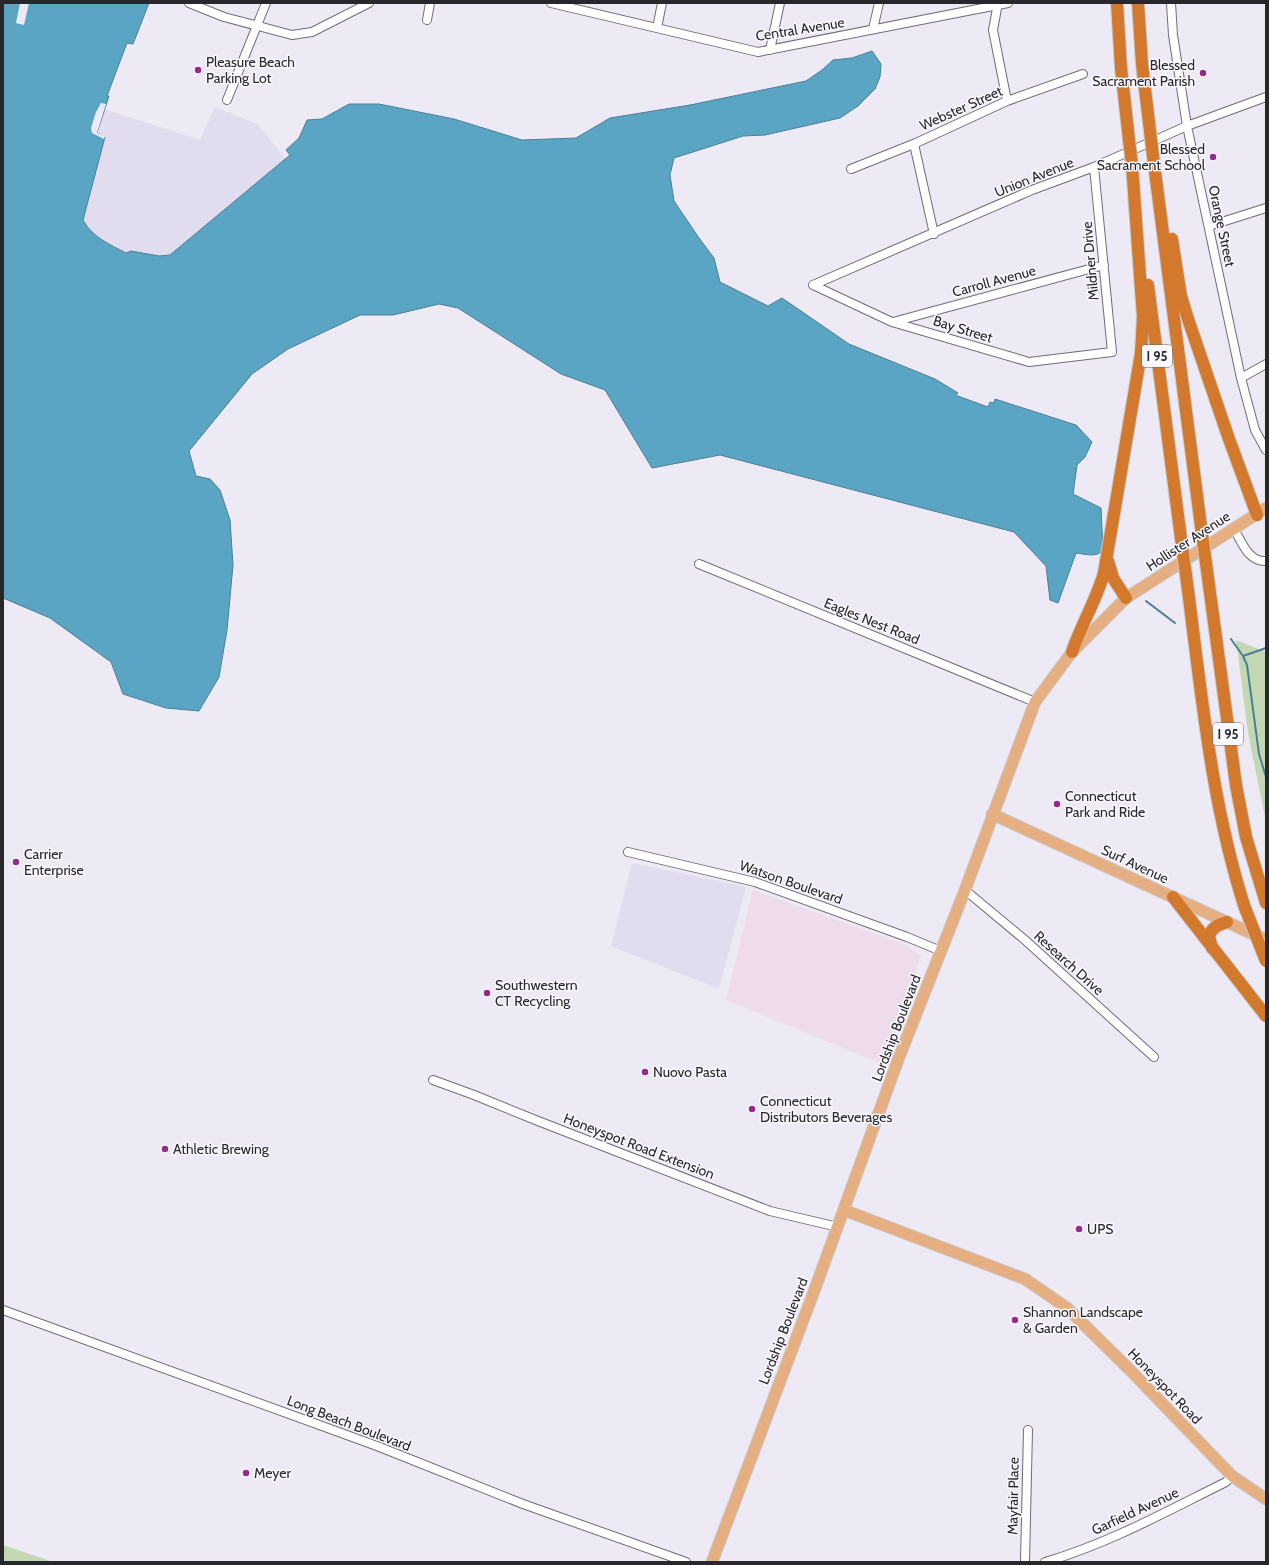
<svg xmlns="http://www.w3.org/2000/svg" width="1269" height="1565" font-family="Cabin,sans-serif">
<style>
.commercial{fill:#eedbec}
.built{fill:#e2dcef}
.green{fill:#c4d7b3}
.water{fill:#5ba5c4;stroke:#4c7f96}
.pier{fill:#edeaf6}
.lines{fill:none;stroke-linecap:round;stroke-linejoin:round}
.stream{stroke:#4c7f96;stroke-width:2}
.minor-casing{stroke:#6f6c77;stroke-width:10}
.major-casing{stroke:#cbcbcc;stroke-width:13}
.highway-casing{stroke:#cbcbcc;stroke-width:14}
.minor{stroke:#fff;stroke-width:8}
.major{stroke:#e5af81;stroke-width:11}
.highway{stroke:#d3792d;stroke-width:12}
.highway-bridge-casing{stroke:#cbcbcc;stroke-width:14;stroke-linecap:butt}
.highway-bridge{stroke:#d3792d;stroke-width:12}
.poi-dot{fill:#952a8d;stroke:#faf8ff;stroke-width:1.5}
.labels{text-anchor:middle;stroke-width:3;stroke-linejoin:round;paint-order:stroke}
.shield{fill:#faf8ff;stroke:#67666b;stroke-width:1}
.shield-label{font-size:13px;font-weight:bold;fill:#28272b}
.street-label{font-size:14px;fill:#28272b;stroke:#faf8ff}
.poi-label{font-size:14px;fill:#28272b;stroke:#faf8ff;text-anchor:start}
</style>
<rect width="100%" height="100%" fill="#edeaf6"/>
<path class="commercial" d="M753,890L906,945L921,956L882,1064L726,1000Z"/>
<path class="built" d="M215,107L257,124L286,159L170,256H159L131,251L127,253L104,242L88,229L83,220L105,136L97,133L104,109L200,140Z
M632,863L746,887L719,989L611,946Z"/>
<path class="green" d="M1236,640L1266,652V822L1248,733Z
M3,1545L53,1562H3Z"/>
<path class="water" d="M3,3H149L133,44L127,43L107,96H109L97,133L105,137L83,220C92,237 109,244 126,253L131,251L159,256L170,255L290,155L286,150L299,138L307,120L322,119L349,104H379L454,119L522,140L576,138L610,118L690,105L806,81L822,70L833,60L852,58L872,51L881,64L880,77L875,89L858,106L840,118L765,135L743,136L674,158L670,175L674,201L699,238L714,258L720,282L768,306L782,298L849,344L935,379L958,393L955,395L988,407L990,402L994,403L995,399L1076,425L1092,442L1085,457L1077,465L1073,494L1101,508L1103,550C1097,558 1085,554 1076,553L1058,603L1050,600L1046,566L1014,532L720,455L652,468L605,390L561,374L458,308L439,304L393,315H360L288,349L252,374L189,451L196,476L210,479L220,490L230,520L233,565L227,630L219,677L199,711L166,708L123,694L111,662L50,618L3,598Z"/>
<path class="pier" d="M20,3H29L24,25L16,23Z
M101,103L106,104L97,133L105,136L104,139L92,133L91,128L96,112Z"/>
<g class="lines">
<path class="stream" d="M1146,601L1175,623
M1231,639L1243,656L1266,648
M1243,656L1247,665L1259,754L1266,777"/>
<g class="minor-casing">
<path id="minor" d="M189,3L224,17L292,35L312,32L369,3
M551,3L758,52L1008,3
M998,3L993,30L1007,101
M1171,3L1173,35L1187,126L1241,378L1255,430L1266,450
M427,20L430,3
M657,28L662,3
M873,29L879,3
M770,50L780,3
M227,100L266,3
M914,144L934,234
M851,169L916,143L1007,101L1083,74
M1209,226L1266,208
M813,285L892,322L1029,362L1112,352L1094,167
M813,285L1032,190L1094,167L1187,126L1266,97
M893,322L1104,265
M1241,378L1266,364
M1234,529C1242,542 1248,562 1266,561
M699,564L1035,702
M628,852L755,882L907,937L941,951
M965,890L1025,940L1154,1057
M433,1080L474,1095L538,1121L770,1211L838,1227
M3,1310L377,1446L523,1504L686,1562
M1025,1562L1028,1430
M1045,1562C1108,1544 1167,1511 1226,1482L1232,1476"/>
</g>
<g class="major-casing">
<path id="major" d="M992,814L1266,940
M844,1210L1025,1279L1067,1308L1130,1370L1232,1476L1266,1499
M712,1562L816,1286L898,1060L965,890L1035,702L1072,652L1126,598L1266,508"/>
</g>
<g class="highway-casing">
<path id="highway" d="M1117,3L1121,68L1129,140
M1138,3L1142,64L1150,131
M1153,156L1202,534
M1172,239L1181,296L1188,319L1229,439L1257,515
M1148,285L1182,546
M1108,561L1113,578L1126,598
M1206,563L1236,785L1246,837L1266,903
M1186,575C1201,687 1210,800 1245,908
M1072,652C1081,625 1096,601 1104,573L1141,353L1143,317L1132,165
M1173,897L1266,1016
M1212,948L1209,936C1212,927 1218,925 1227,922"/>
</g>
<use href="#minor" class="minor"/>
<use href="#major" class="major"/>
<use href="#highway" class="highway"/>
<g class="highway-bridge-casing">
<path id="highway-bridge" d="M1150,131L1153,156
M1129,140L1132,165
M1202,534L1206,563
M1182,546L1186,575
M1245,908L1266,961"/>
</g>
<use href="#highway-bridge" class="highway-bridge"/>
</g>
<g class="poi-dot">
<circle cx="198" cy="70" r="4"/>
<circle cx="1203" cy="73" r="4"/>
<circle cx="1213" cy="157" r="4"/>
<circle cx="1057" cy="804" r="4"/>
<circle cx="16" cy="862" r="4"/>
<circle cx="487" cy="993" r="4"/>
<circle cx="645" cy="1072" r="4"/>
<circle cx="752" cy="1109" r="4"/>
<circle cx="165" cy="1149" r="4"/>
<circle cx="1079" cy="1229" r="4"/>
<circle cx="1015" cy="1320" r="4"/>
<circle cx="246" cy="1473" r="4"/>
</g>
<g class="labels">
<g class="shield">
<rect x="1142" y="345" width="30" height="22" rx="3"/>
<rect x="1213" y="723" width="30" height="22" rx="3"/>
</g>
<g class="shield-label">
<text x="1157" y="361">I 95</text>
<text x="1228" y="739">I 95</text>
</g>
<g class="street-label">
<text transform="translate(800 29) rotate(-9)" y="5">Central Avenue</text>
<text transform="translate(961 108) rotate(-24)" y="5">Webster Street</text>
<text transform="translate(1034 177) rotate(-22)" y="5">Union Avenue</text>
<text transform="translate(1222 226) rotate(78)" y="5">Orange Street</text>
<text transform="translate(1090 261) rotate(-95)" y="5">Mildner Drive</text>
<text transform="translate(994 281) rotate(-15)" y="5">Carroll Avenue</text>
<text transform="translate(963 329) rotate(17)" y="5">Bay Street</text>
<text transform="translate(1188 541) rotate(-33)" y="5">Hollister Avenue</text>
<text transform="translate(872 621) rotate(22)" y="5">Eagles Nest Road</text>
<text transform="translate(1135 864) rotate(25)" y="5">Surf Avenue</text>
<text transform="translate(791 882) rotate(19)" y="5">Watson Boulevard</text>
<text transform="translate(1069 963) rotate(42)" y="5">Research Drive</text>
<text transform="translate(896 1028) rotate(-69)" y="5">Lordship Boulevard</text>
<text transform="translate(639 1146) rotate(21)" y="5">Honeyspot Road Extension</text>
<text transform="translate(783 1331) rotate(-69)" y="5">Lordship Boulevard</text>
<text transform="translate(1165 1386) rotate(46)" y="5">Honeyspot Road</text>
<text transform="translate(349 1423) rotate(21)" y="5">Long Beach Boulevard</text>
<text transform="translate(1013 1496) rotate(-89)" y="5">Mayfair Place</text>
<text transform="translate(1135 1511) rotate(-25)" y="5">Garfield Avenue</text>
</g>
<g class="poi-label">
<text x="206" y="67">Pleasure Beach<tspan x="206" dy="16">Parking Lot</tspan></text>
<text x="1195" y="70" text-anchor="end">Blessed<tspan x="1195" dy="16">Sacrament Parish</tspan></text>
<text x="1205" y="154" text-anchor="end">Blessed<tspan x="1205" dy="16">Sacrament School</tspan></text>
<text x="1065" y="801">Connecticut<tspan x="1065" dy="16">Park and Ride</tspan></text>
<text x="24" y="859">Carrier<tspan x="24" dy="16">Enterprise</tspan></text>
<text x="495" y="990">Southwestern<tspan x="495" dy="16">CT Recycling</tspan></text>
<text x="653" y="1077">Nuovo Pasta</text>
<text x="760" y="1106">Connecticut<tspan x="760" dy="16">Distributors Beverages</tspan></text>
<text x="173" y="1154">Athletic Brewing</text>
<text x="1087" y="1234">UPS</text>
<text x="1023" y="1317">Shannon Landscape<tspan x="1023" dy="16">&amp; Garden</tspan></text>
<text x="254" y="1478">Meyer</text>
</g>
</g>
<rect width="1269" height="1565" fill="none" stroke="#28272b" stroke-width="8"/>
</svg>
